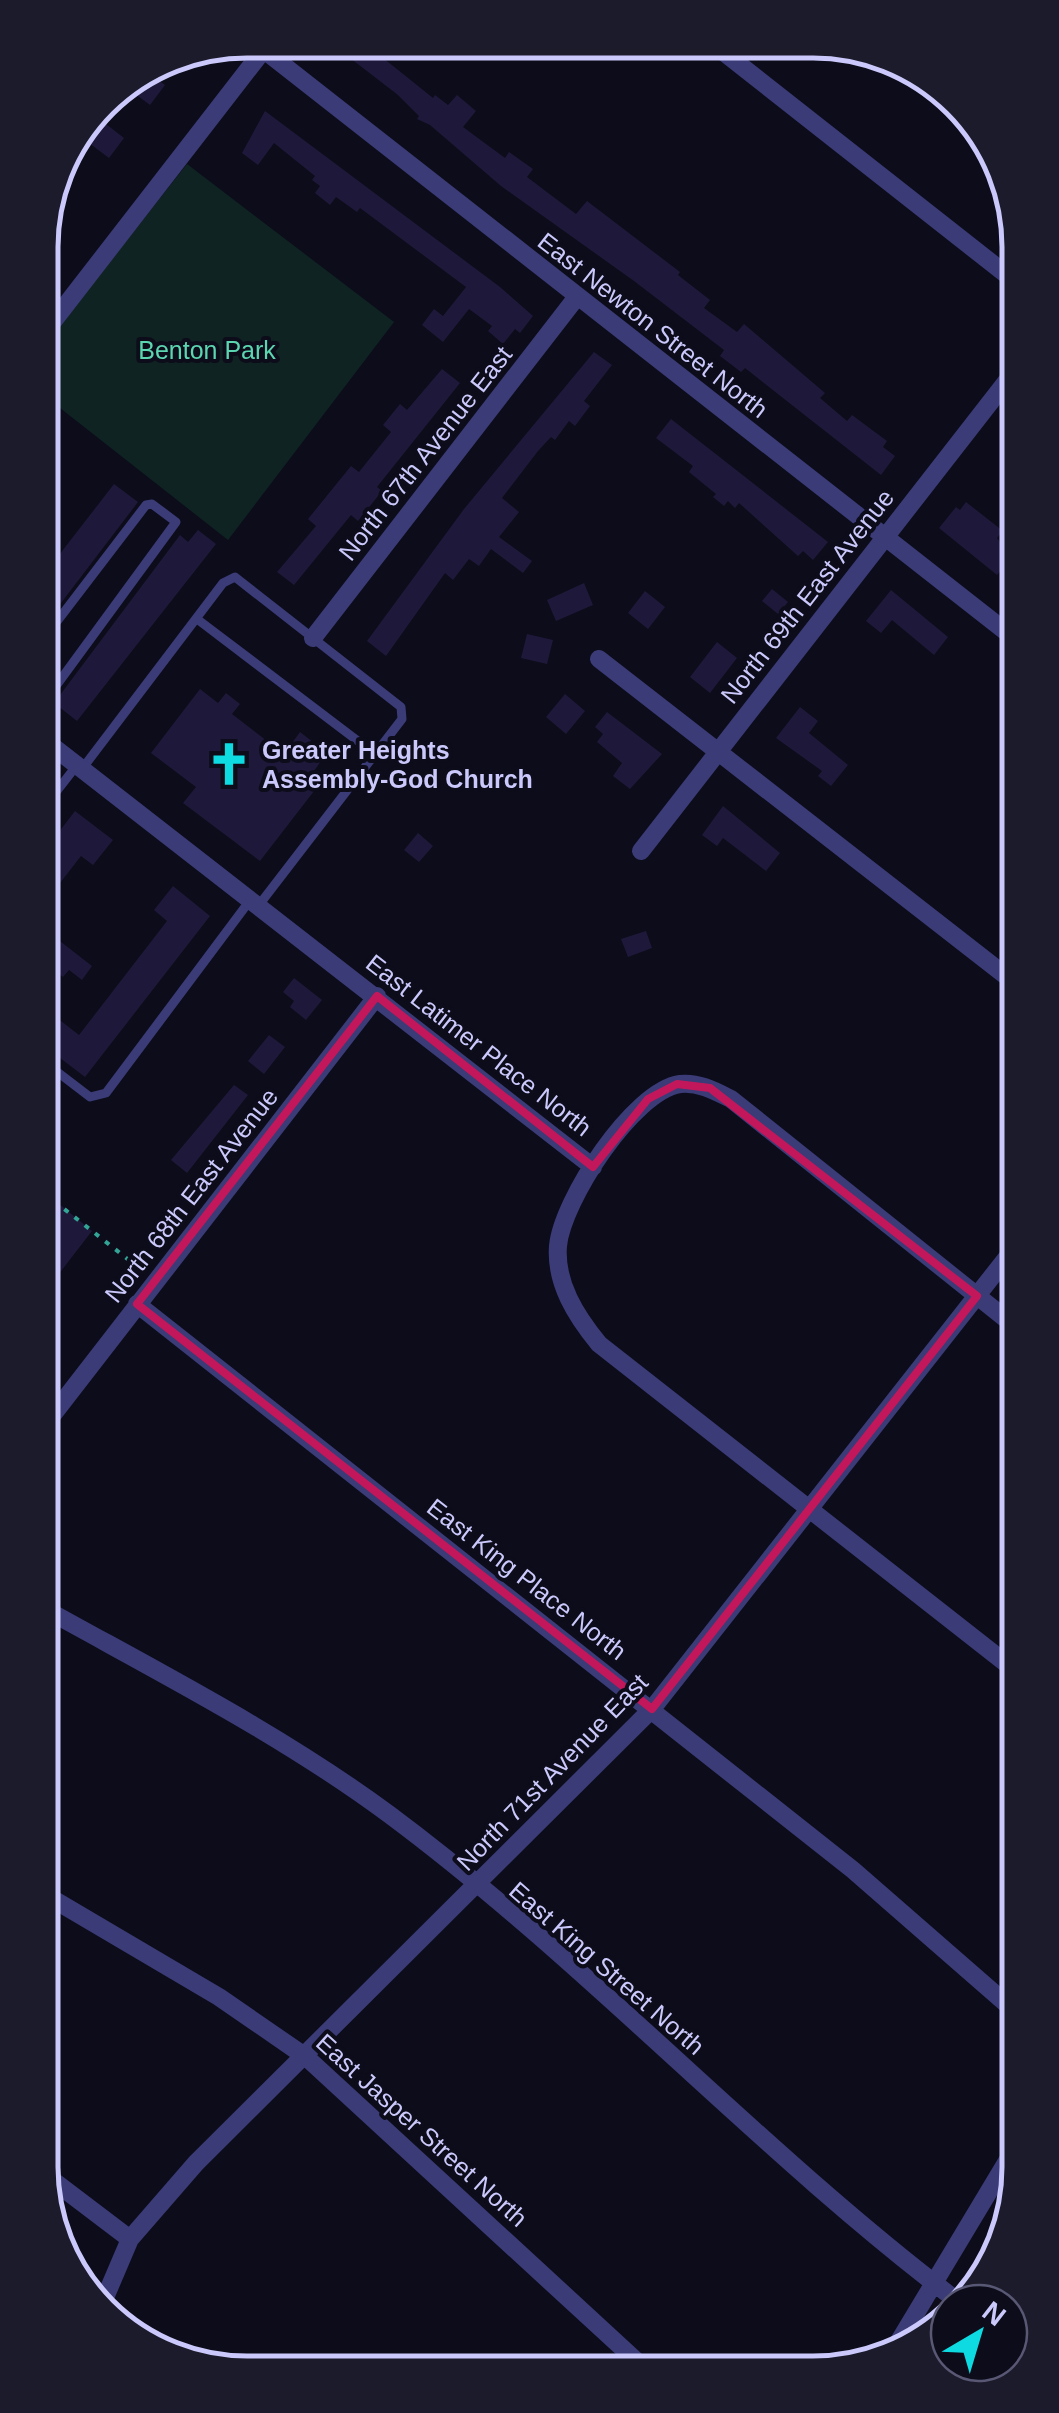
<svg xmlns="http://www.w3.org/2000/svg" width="1059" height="2413" font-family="Helvetica,sans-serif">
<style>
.green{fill:#0f2422}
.building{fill:#1e193a}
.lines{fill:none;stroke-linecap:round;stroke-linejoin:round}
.path{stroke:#33a597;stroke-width:4;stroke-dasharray:5 8;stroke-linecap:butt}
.service{stroke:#3a3b77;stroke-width:9}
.minor{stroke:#3a3b77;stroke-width:18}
.marked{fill:none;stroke:#c2185b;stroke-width:8;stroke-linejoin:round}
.labels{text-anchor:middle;stroke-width:8;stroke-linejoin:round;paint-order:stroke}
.street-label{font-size:25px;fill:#cbc9fc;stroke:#0d0c1a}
.park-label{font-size:25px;fill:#5bd6b0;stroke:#0d0c1a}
.poi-label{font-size:25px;font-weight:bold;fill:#cbc9fc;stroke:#0d0c1a;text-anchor:start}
.rim{fill:none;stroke:#cbc9fc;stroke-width:5}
</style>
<rect width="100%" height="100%" fill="#0d0c1a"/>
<path class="green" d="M187,164L394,322L228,540L41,393V349Z"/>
<path class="building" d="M328,41H362L433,98L435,95L448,105L457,95L476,111L463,127L505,158L509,152L533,169L527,177L576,214L587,201L680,272L678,275L710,300L704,308L737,332L744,324L825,393L820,398L847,421L852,415L887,441L883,447L895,456L881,475L745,368L741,372L720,356L724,350L634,281L501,186L430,125L417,119L419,116L398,95Z
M145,70L165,85L150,105L122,84Z
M265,111L500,287L533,316L520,333L515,329L503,344L488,331L492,326L469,309L443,342L422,325L434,309L443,316L466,287L360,208L357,212L336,197L330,205L315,193L320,186L312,180L315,176L274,143L258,165L242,153Z
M93,114L124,138L109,158L77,134Z
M594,352L612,365L584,401L590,406L575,426L569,421L555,440L551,437L538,451L502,498L519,512L499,537L532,561L523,573L491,549L479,566L469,559L453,580L445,573L386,656L367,641L464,509Z
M442,369L460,383L377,487L382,491L358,521L351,515L294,585L277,572L316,526L308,519L351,466L359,472L391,432L383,425L400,404L407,410Z
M671,419L828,542L813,560L803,551L798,556L739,503L735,508L728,501L724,506L713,497L716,494L689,472L693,466L656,438Z
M114,484L138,502L42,628V577Z
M966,502L1003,531L997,538L1012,558L997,575L939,528L956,507L960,510Z
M198,530L216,544L77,721L54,703L180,535L188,542Z
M584,583L593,605L556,621L547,600Z
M772,589L788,602L778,614L762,601Z
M891,590L948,637L934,655L892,620L881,633L866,621Z
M645,591L665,607L648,629L628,613Z
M527,634L553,640L547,664L521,658Z
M717,642L737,658L710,693L690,677Z
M200,689L218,703L226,693L240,704L232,714L284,754L300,732L327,753L311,775L321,782L260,861L183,803L196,787L151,753Z
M565,694L585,711L566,734L546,717Z
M800,707L818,721L809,733L848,765L831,786L818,776L822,771L776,738Z
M607,712L662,754L630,789L613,776L622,763L597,742L603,734L595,727Z
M723,806L780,853L766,871L723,838L717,846L702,835Z
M75,811L113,840L93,865L81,856L43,905L42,854Z
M418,833L433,846L419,862L404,850Z
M173,886L210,916L85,1077L43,1045V1007L79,1035L167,921L154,910Z
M646,931L652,948L628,957L621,939Z
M56,938L92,966L82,980L69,970L63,977L43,961Z
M294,978L322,1000L306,1020L290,1007L294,1001L283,992Z
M269,1035L285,1047L264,1074L248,1061Z
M234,1085L248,1095L187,1173L171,1160Z
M58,1203L92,1231L58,1275L44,1264V1206L51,1212Z"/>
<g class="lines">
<path class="path" d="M44,1193L144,1272"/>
<path class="service" d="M197,619L375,754
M42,641L146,505L152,504L176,522L42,705
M82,769L223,583L235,577L401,707L402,719L259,905
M42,810L77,765
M43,1061L90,1097L106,1093L251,899"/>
<path class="minor" d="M712,43L1012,279
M264,50L1014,638
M41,337L271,40
M313,638L576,298
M599,659L1015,983
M42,738L593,1167
M641,851L1013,373
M137,1304L853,1870L1018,2014
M1016,1327L731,1099C715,1091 699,1082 680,1084C633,1091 562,1201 558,1246C555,1283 576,1316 599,1344L1017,1672
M44,1426L377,996
M45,1609C162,1674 282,1735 390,1815C590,1964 760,2152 960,2303
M46,1895L219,1997L306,2057L643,2367
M47,2176L130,2239
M101,2307L130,2239L196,2163L652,1709L1016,1246
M895,2348L1018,2143"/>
</g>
<path class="marked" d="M377,996L593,1167L648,1099L677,1084L710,1088L977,1296L652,1709L137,1304Z"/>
<defs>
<g id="church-bare" transform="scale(3.45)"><path d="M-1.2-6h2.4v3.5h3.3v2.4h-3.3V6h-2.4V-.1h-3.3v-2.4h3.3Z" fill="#0edae2" stroke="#0d0c1a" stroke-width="2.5" paint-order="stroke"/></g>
</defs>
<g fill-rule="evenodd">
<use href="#church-bare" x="229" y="764"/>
</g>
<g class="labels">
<g class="street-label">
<text transform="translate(653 325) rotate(38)" y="9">East Newton Street North</text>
<text transform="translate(425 453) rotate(-52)" y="9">North 67th Avenue East</text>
<text transform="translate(807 596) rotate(-52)" y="9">North 69th East Avenue</text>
<text transform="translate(479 1045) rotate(38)" y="9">East Latimer Place North</text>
<text transform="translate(191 1195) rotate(-52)" y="9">North 68th East Avenue</text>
<text transform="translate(527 1579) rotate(38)" y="9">East King Place North</text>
<text transform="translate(552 1772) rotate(-46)" y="9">North 71st Avenue East</text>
<text transform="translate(607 1968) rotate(41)" y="9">East King Street North</text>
<text transform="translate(422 2130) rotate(42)" y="9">East Jasper Street North</text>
</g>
<g class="park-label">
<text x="207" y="359">Benton Park</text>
</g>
<g class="poi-label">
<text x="262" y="759">Greater Heights<tspan x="262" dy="29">Assembly-God Church</tspan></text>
</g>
</g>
<path d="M0 0H1059V2413H0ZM247 58H813A189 189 0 0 1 1002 247V2167A189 189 0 0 1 813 2356H247A189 189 0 0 1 58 2167V247A189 189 0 0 1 247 58Z" fill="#1c1b2c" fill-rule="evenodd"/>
<path class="rim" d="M247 58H813A189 189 0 0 1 1002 247V2167A189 189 0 0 1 813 2356H247A189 189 0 0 1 58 2167V247A189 189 0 0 1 247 58Z"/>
<g transform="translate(979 2333) rotate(38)"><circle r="48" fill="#0d0c1a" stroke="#595874" stroke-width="2.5"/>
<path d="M0-8L18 38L0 25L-18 38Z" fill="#0edae2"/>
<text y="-15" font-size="28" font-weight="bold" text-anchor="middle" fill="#cbc9fc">N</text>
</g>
</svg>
